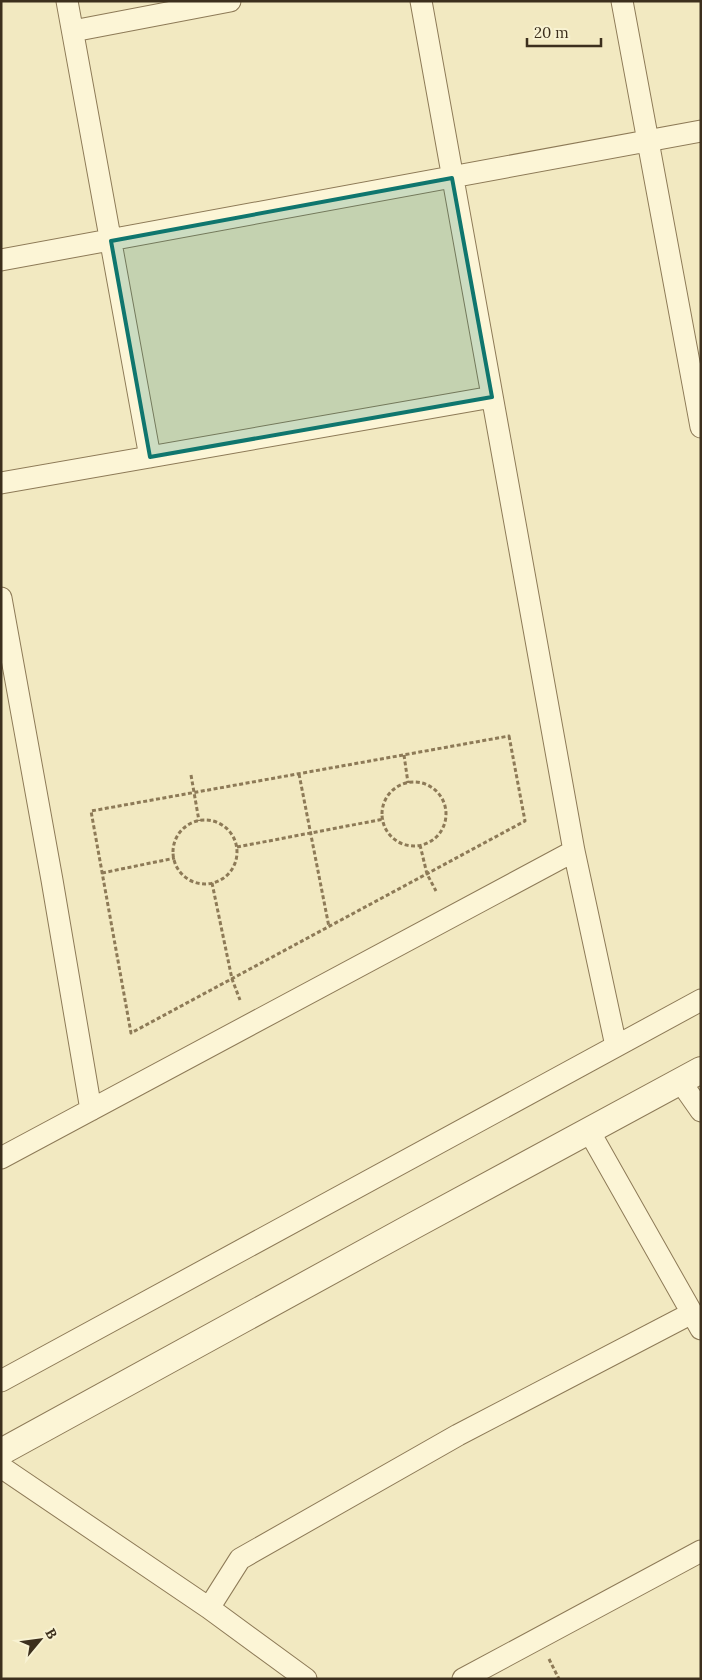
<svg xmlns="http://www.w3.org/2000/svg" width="702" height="1680" font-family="Lora,serif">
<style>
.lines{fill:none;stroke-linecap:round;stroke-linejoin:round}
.minor-casing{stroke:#8d7a57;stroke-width:23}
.tertiary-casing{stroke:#8d7a57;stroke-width:28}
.path{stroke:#8d7a57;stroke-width:3;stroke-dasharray:4 2.5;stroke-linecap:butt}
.minor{stroke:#fcf5d6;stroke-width:21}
.tertiary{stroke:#fcf5d6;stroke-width:26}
.marked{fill:#0f766e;fill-opacity:0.2;stroke:#0f766e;stroke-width:4;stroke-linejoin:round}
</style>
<rect width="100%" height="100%" fill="#f2e9c1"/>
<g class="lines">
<g class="minor-casing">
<path id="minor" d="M67,1L150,457
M421,1L574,851L616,1046
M622,1L701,427
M73,31L230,1
M1,260L701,131
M1,483L492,397
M1,598L52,880L91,1110
M680,1081L701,1111
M1,1158L574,851
M692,1313L701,1329
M1,1381L701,1000
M1,1467L209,1608L306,1679
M209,1608L240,1559L458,1435L692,1313L589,1131
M463,1679L701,1551"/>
</g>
<g class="tertiary-casing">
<path id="tertiary" d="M1,1452L413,1226L701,1070"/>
</g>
<path class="path" d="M509,736L525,821L131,1033L91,811Z
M404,755L408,783
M299,774L329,927
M191,775L199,821
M382 814a32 32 0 1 1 64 0a32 32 0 1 1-64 0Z
M173 852a32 32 0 1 1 64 0a32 32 0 1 1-64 0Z
M420,845L427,874L436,891
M237,847L384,819
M102,873L175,858
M212,883L232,979L240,1000
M549,1659L559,1679"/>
<use href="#minor" class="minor"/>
<use href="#tertiary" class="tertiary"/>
</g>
<path class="marked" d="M452,178L492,397L150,457L111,241Z"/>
<rect width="702" height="1680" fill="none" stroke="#3c2f1d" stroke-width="5"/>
<g transform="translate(40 1640) rotate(61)" stroke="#f8f2d2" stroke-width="4" paint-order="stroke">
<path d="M0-4L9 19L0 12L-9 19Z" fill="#3c2f1d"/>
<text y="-8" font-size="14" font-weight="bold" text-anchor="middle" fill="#3c2f1d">B</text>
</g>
<path d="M527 38v8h74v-8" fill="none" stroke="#3c2f1d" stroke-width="2.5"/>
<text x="534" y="38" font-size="15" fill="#3c2f1d" stroke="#f8f2d2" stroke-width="4" paint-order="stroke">20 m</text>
</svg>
